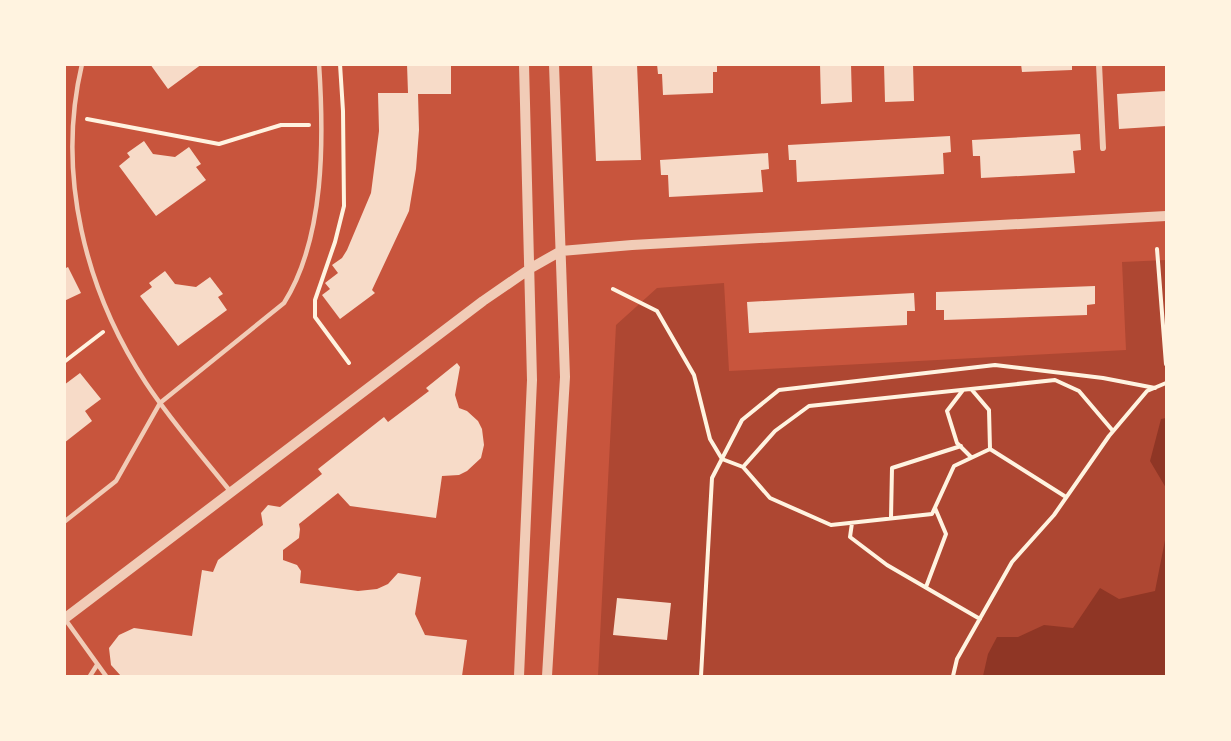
<svg xmlns="http://www.w3.org/2000/svg" width="1231" height="741" font-family="Figtree,sans-serif">
<style>
.green{fill:#ae4732}
.water{fill:#8f3625}
.building{fill:#f7dbc8}
.lines{fill:none;stroke-linecap:round;stroke-linejoin:round}
.path{stroke:#fff3e0;stroke-width:4}
.service{stroke:#f1ccb7;stroke-width:4.5}
.minor{stroke:#f1ccb7;stroke-width:6}
.tertiary{stroke:#f1ccb7;stroke-width:10}
</style>
<rect width="100%" height="100%" fill="#c8553d"/>
<path class="green" d="M1166,260V676H598L616,325L657,288L724,283L729,371L1126,350L1122,262Z"/>
<path class="water" d="M1166,418V488L1150,461L1161,419Z
M1166,535V676H983L988,654L997,637H1018L1044,625L1073,628L1100,588L1119,599L1155,591Z"/>
<path class="building" d="M150,64H202L168,89Z
M407,64H451V94H418L419,130L416,169L409,211L372,290L375,293L340,319L322,295L330,289L325,283L338,273L332,265L342,258L347,250L371,193L379,131L378,93H408Z
M592,64H637L641,160L596,161Z
M657,64H717V72H713V93L663,95L662,74H658Z
M820,64H851L852,102L821,104Z
M884,64H913L914,101L885,102Z
M1021,64H1072V70L1022,72Z
M1166,91V126L1119,129L1117,94Z
M1080,134L1081,150L1073,151L1075,173L981,178L980,156H973L972,140Z
M950,136L951,152L943,153L944,174L797,182L796,160H789L788,145Z
M144,141L153,154L175,157L189,147L201,164L196,167L206,180L156,216L119,166L130,157L127,153Z
M768,153L769,169L761,170L763,192L669,197L668,175H661L660,160Z
M68,267L81,293L64,301V269Z
M165,271L175,284L196,287L210,277L223,294L218,297L227,310L178,346L140,296L152,287L149,283Z
M1095,286V304L1087,305V315L944,320V310H936V292Z
M914,293L915,311H907V325L749,333L747,302Z
M457,363L460,367L455,395L459,408L467,411L478,421L482,429L484,445L481,458L467,471L459,475L442,476L436,518L350,506L338,493L299,524L300,529L299,538L283,550V560L297,565L301,571L300,583L358,591L377,589L388,584L398,573L421,577L415,614L425,635L467,640L462,676H121L111,665L109,648L119,635L134,628L192,636L202,570L213,572L218,560L263,525L261,513L268,505L280,507L322,474L318,469L384,417L388,422L429,391L426,388Z
M80,373L101,399L85,411L92,421L64,443V385Z
M617,598L671,603L667,640L613,635Z"/>
<g class="lines">
<path class="path" d="M340,64L343,111L344,206L335,242L315,300V317L349,363
M87,119L219,144L281,125H309
M1157,249L1166,364
M613,289L657,311L694,375L710,439L722,459L743,467L770,498L831,525L932,514L954,466L990,449L1066,497
M64,362L103,332
M963,390L947,411L957,443L971,457
M972,390L989,410L990,449
M743,467L775,431L809,406L1055,380L1079,391L1113,431
M891,518L892,468L961,446
M852,523L850,537L887,565L980,619
M926,587L946,534L935,508
M701,676L712,478L742,420L779,390L995,365L1103,378L1155,388
M953,676L957,659L1012,562L1054,515L1109,436L1147,391L1166,383"/>
<path class="service" d="M82,64C56,174 85,290 146,383C171,421 202,456 230,491
M64,522L116,481L160,403L284,303C325,238 324,139 319,64
M65,619L106,676
M90,676L97,665"/>
<path class="minor" d="M1099,64L1103,148"/>
<path class="tertiary" d="M64,619L483,301L531,268L561,251L632,245L1166,216
M519,676L532,380L524,64
M547,676L565,377L554,64"/>
</g>
<rect width="1231" height="741" fill="none" stroke="#fff3e0" stroke-width="132"/>
</svg>
